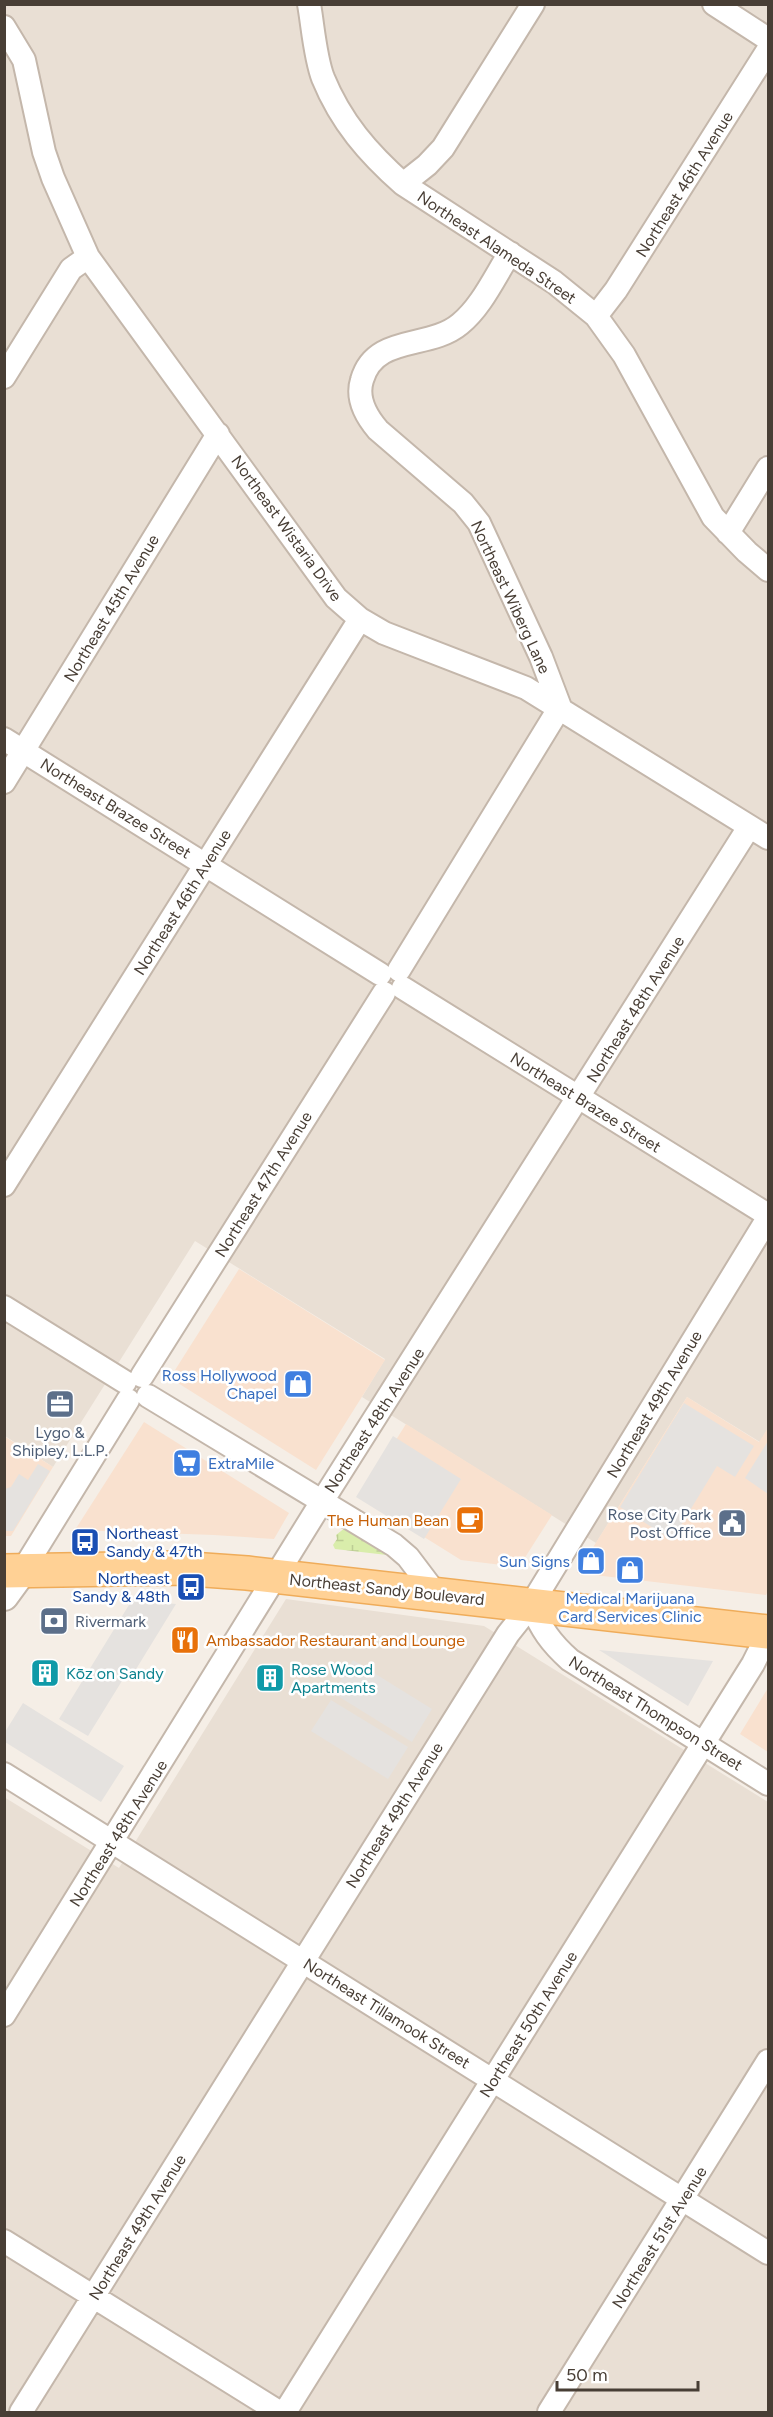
<svg xmlns="http://www.w3.org/2000/svg" width="773" height="2417" font-family="Figtree,sans-serif">
<style>
.residential{fill:#e9dfd4}
.commercial{fill:#f9e1cf}
.wetland{fill:url(#wetland-marsh)}
.parking{fill:#e5e2df}
.lines{fill:none;stroke-linecap:round;stroke-linejoin:round}
.minor-casing{stroke:#c4b7ab;stroke-width:26}
.tertiary-casing{stroke:#c4b7ab;stroke-width:32}
.primary-casing{stroke:#efac5a;stroke-width:36}
.minor{stroke:#fff;stroke-width:22}
.tertiary{stroke:#fff;stroke-width:28}
.primary{stroke:#ffd195;stroke-width:33}
.labels{text-anchor:middle;stroke-width:5;stroke-linejoin:round;paint-order:stroke}
.street-label{font-size:16px;fill:#483e35;stroke:#fff}
.shop-label{font-size:16px;fill:#366cbe;stroke:#fff;text-anchor:end}
.service-label{font-size:16px;fill:#4e5e75;stroke:#fff}
.food-label{font-size:16px;fill:#c56008;stroke:#fff;text-anchor:end}
.transit-label{font-size:16px;fill:#164399;stroke:#fff;text-anchor:start}
.culture-label{font-size:16px;fill:#0d838f;stroke:#fff;text-anchor:start}
</style>
<defs>
<pattern id="wetland-marsh" width="20" height="14" patternUnits="userSpaceOnUse" patternTransform="scale(1.5)"><rect width="20" height="14" fill="#d9edab"/><path d="M1 5h8M5 5V1M11 12h8M15 12V8" fill="none" stroke="#bccc94"/></pattern>
</defs>
<rect width="100%" height="100%" fill="#f5eee6"/>
<path class="residential" d="M4,5H768V1428L760,1442L687,1397L596,1543L362,1397L385,1359L195,1241L53,1467L5,1436Z
M286,1599L484,1626L768,1802V2412H5L4,1797L119,1868Z"/>
<path class="commercial" d="M239,1269L385,1360L316,1470L170,1378Z
M687,1397L759,1442L768,1428V1591L766,1595L577,1573Z
M144,1422L289,1513L274,1539L214,1535L75,1530Z
M406,1424L552,1515L519,1567L461,1560L360,1497Z
M4,1436L53,1467L11,1536H5Z
M768,1688V1752L740,1734Z"/>
<path class="wetland" d="M346,1527L387,1553V1555L335,1549L333,1545L337,1539L336,1535Z"/>
<path class="parking" d="M684,1403L754,1446L735,1477L717,1466L672,1540L620,1507Z
M393,1436L461,1479L424,1539L356,1497Z
M768,1441V1494L745,1478Z
M38,1464L50,1471L13,1531H5V1489L11,1487L19,1474L28,1480Z
M132,1600L176,1604L130,1679L125,1676L88,1736L59,1719Z
M599,1650L713,1661L688,1706Z
M353,1660L432,1709L412,1742L333,1693Z
M331,1700L408,1747L388,1779L311,1731Z
M23,1703L124,1766L101,1802L5,1742V1732Z"/>
<g class="lines">
<g class="minor-casing">
<path id="minor" d="M309,4C313,27 315,57 323,78C341,122 368,153 403,184L554,282L596,316L624,355L713,517L747,552L768,570
M714,4L768,39
M4,27L24,60L44,152L53,178L88,257L336,598L360,619L384,633L526,688L768,838
M403,184L427,165L443,148L533,4
M510,253C495,276 482,306 460,324C429,350 375,334 362,380C356,399 366,416 378,430L463,503L479,523L541,657L560,707
M596,316L616,290L768,50
M4,377L71,269L88,257
M728,533L768,468
M4,739L380,974
M4,782L218,434
M399,970L560,707
M403,988L768,1215
M4,1185L360,619
M4,1307L125,1382
M142,1376L384,993
M148,1396L394,1545L408,1557L436,1594
M23,1570L128,1400
M531,1605C542,1630 550,1642 570,1660L768,1784
M4,1774L768,2253
M4,2015L321,1503L749,827
M4,2241L279,2412
M21,2412L508,1634L531,1605L768,1218
M285,2412L703,1744L753,1664L768,1634
M549,2412L768,2061"/>
</g>
<g class="tertiary-casing">
<path id="tertiary" d="M4,1596L23,1570"/>
</g>
<g class="primary-casing">
<path id="primary" d="M4,1571L176,1568L247,1573L768,1632"/>
</g>
<use href="#minor" class="minor"/>
<use href="#tertiary" class="tertiary"/>
<use href="#primary" class="primary"/>
</g>
<defs>
<g id="shop-square" transform="scale(1.5)"><rect x="-9" y="-9" width="18" height="18" rx="4" fill="#3f7fe0" stroke="#fff"/><path d="M-5-2.5h2.3a2.7 3.5 0 0 1 5.4 0H5L5.5 6h-11ZM-1.5-2.5h3a1.5 2.3 0 0 0-3 0Z" fill="#fff"/></g>
<g id="office-square" transform="scale(1.5)"><rect x="-9" y="-9" width="18" height="18" rx="4" fill="#5c6f8a" stroke="#fff"/><path d="M-6-3h4V-5.5h4V-3h4V5H-6ZM-1-4.5V-3h2v-1.5ZM-6 0V1H6V0Z" fill="#fff"/></g>
<g id="supermarket-square" transform="scale(1.5)"><rect x="-9" y="-9" width="18" height="18" rx="4" fill="#3f7fe0" stroke="#fff"/><path d="M-6-5.5h2.5l.6 2H6L4.5 2H-2.5L-4.4-4H-6ZM-1.5 3.2a1.3 1.3 0 1 0 .1 0ZM3 3.2a1.3 1.3 0 1 0 .1 0Z" fill="#fff"/></g>
<g id="cafe-square" transform="scale(1.5)"><rect x="-9" y="-9" width="18" height="18" rx="4" fill="#e8710a" stroke="#fff"/><path d="M-5.5-4.5H6V0H3Q3 3.5 0 3.5H-2.5Q-5.5 3.5-5.5 0ZM3-3.2v2h1.7v-2ZM-6 4.5H4V6H-6Z" fill="#fff"/></g>
<g id="civic-square" transform="scale(1.5)"><rect x="-9" y="-9" width="18" height="18" rx="4" fill="#5c6f8a" stroke="#fff"/><path d="M-.6-6.5H3V-4.5H.6V-3L4-1V1h2V6H-6V1h2V-1L-.6-3ZM-1.2 2.5V6h2.4V2.5Z" fill="#fff"/></g>
<g id="bus-square" transform="scale(1.5)"><rect x="-9" y="-9" width="18" height="18" rx="4" fill="#1a4fb4" stroke="#fff"/><path d="M-5-6H5V4H4V6H2V4H-2V6H-4V4H-5ZM-3.5-4V0h7V-4ZM-3.5 1.2v1.5H-2V1.2ZM2 1.2v1.5H3.5V1.2Z" fill="#fff"/></g>
<g id="bank-square" transform="scale(1.5)"><rect x="-9" y="-9" width="18" height="18" rx="4" fill="#5c6f8a" stroke="#fff"/><path d="M-6-4H6V4H-6ZM0-2.3a2.3 2.3 0 1 0 0 4.6a2.3 2.3 0 1 0 0-4.6Z" fill="#fff"/></g>
<g id="restaurant-square" transform="scale(1.5)"><rect x="-9" y="-9" width="18" height="18" rx="4" fill="#e8710a" stroke="#fff"/><path d="M-5-6h1v4h1v-4h1v4h1v-4h1v5L-1.5 .5V6h-2V.5L-5-1ZM5-6V6H3V1.5H1.5Q1.5-4 5-6Z" fill="#fff"/></g>
<g id="building-square" transform="scale(1.5)"><rect x="-9" y="-9" width="18" height="18" rx="4" fill="#0f9aa8" stroke="#fff"/><path d="M-4-6H4V6H1V3H-1V6H-4ZM-2.5-4.3h1.7v1.8h-1.7ZM.8-4.3h1.7v1.8H.8ZM-2.5-1h1.7V.8h-1.7ZM.8-1h1.7V.8H.8Z" fill="#fff"/></g>
</defs>
<g fill-rule="evenodd">
<use href="#shop-square" x="298" y="1384"/>
<use href="#office-square" x="60" y="1404"/>
<use href="#supermarket-square" x="187" y="1463"/>
<use href="#cafe-square" x="470" y="1520"/>
<use href="#civic-square" x="732" y="1523"/>
<use href="#bus-square" x="85" y="1542"/>
<use href="#shop-square" x="591" y="1561"/>
<use href="#shop-square" x="630" y="1570"/>
<use href="#bus-square" x="191" y="1587"/>
<use href="#bank-square" x="54" y="1621"/>
<use href="#restaurant-square" x="185" y="1640"/>
<use href="#building-square" x="45" y="1673"/>
<use href="#building-square" x="270" y="1678"/>
</g>
<g class="labels">
<g class="street-label">
<text transform="translate(684 184) rotate(-58)" y="6">Northeast 46th Avenue</text>
<text transform="translate(497 247) rotate(34)" y="6">Northeast Alameda Street</text>
<text transform="translate(287 528) rotate(54)" y="6">Northeast Wistaria Drive</text>
<text transform="translate(511 597) rotate(65)" y="6">Northeast Wiberg Lane</text>
<text transform="translate(111 608) rotate(-59)" y="6">Northeast 45th Avenue</text>
<text transform="translate(116 808) rotate(32)" y="6">Northeast Brazee Street</text>
<text transform="translate(182 902) rotate(-58)" y="6">Northeast 46th Avenue</text>
<text transform="translate(635 1009) rotate(-58)" y="6">Northeast 48th Avenue</text>
<text transform="translate(586 1102) rotate(32)" y="6">Northeast Brazee Street</text>
<text transform="translate(263 1184) rotate(-58)" y="6">Northeast 47th Avenue</text>
<text transform="translate(654 1404) rotate(-59)" y="6">Northeast 49th Avenue</text>
<text transform="translate(374 1420) rotate(-57)" y="6">Northeast 48th Avenue</text>
<text transform="translate(387 1589) rotate(6)" y="6">Northeast Sandy Boulevard</text>
<text transform="translate(656 1713) rotate(32)" y="6">Northeast Thompson Street</text>
<text transform="translate(394 1815) rotate(-58)" y="6">Northeast 49th Avenue</text>
<text transform="translate(118 1833) rotate(-58)" y="6">Northeast 48th Avenue</text>
<text transform="translate(387 2013) rotate(32)" y="6">Northeast Tillamook Street</text>
<text transform="translate(528 2024) rotate(-58)" y="6">Northeast 50th Avenue</text>
<text transform="translate(137 2227) rotate(-58)" y="6">Northeast 49th Avenue</text>
<text transform="translate(659 2237) rotate(-58)" y="6">Northeast 51st Avenue</text>
</g>
<g class="shop-label">
<text x="277" y="1381">Ross Hollywood<tspan x="277" dy="18">Chapel</tspan></text>
<text x="208" y="1469" text-anchor="start">ExtraMile</text>
<text x="570" y="1567">Sun Signs</text>
<text x="630" y="1604" text-anchor="middle">Medical Marijuana<tspan x="630" dy="18">Card Services Clinic</tspan></text>
</g>
<g class="service-label">
<text x="60" y="1438">Lygo &amp;<tspan x="60" dy="18">Shipley, L.L.P.</tspan></text>
<text x="711" y="1520" text-anchor="end">Rose City Park<tspan x="711" dy="18">Post Office</tspan></text>
<text x="75" y="1627" text-anchor="start">Rivermark</text>
</g>
<g class="food-label">
<text x="449" y="1526">The Human Bean</text>
<text x="206" y="1646" text-anchor="start">Ambassador Restaurant and Lounge</text>
</g>
<g class="transit-label">
<text x="106" y="1539">Northeast<tspan x="106" dy="18">Sandy &amp; 47th</tspan></text>
<text x="170" y="1584" text-anchor="end">Northeast<tspan x="170" dy="18">Sandy &amp; 48th</tspan></text>
</g>
<g class="culture-label">
<text x="291" y="1675">Rose Wood<tspan x="291" dy="18">Apartments</tspan></text>
<text x="66" y="1679">Kōz on Sandy</text>
</g>
</g>
<rect width="773" height="2417" fill="none" stroke="#483e35" stroke-width="12"/>
<path d="M557 2381v9h141v-9" fill="none" stroke="#483e35" stroke-width="3"/>
<text x="566" y="2381" font-size="18" fill="#483e35" stroke="#ffffff" stroke-width="4.5" paint-order="stroke">50 m</text>
</svg>
